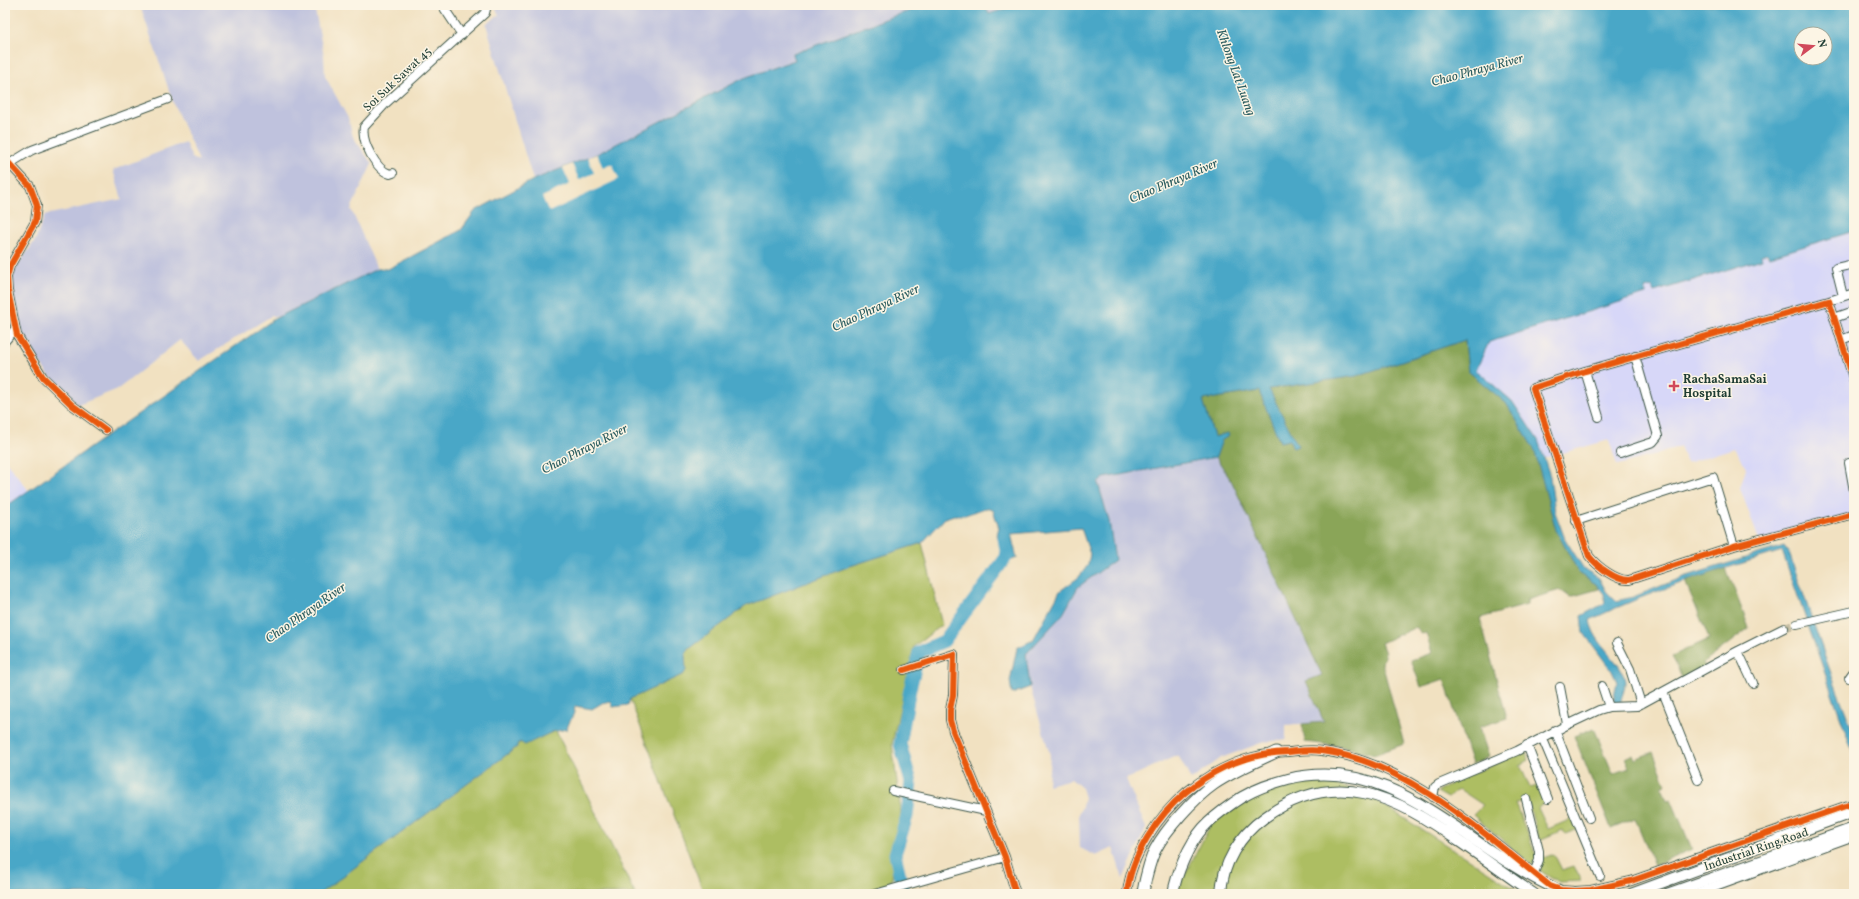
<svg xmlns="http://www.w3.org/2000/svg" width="1859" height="899" font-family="Vollkorn,serif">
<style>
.built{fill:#d7d7f8}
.industrial{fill:#bfc2dd}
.green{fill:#adbe62;stroke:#667e4b}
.forest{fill:#8aa558;stroke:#547146}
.water{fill:#48a7c7;stroke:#34727e;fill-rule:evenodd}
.pier{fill:#f1e1c1}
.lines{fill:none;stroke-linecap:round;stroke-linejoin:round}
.river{stroke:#48a7c7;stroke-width:13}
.minor-tunnel{stroke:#c7c0a5;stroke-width:8;stroke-dasharray:8 4;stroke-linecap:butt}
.minor-casing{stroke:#3e5649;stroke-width:10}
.major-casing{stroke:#3e5649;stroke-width:12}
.highway-casing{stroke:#3e5649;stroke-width:13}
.minor{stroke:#fff;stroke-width:8}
.major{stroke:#fff;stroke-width:10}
.highway{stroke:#fff;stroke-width:11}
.cycleway-casing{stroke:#fcf5e5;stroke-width:8}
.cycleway{stroke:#e8590c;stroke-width:6}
.poi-dot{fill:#d1495b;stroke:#fcf5e5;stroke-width:1.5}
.labels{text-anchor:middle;stroke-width:3;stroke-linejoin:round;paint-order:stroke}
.street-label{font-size:12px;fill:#1f3d34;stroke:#fcf5e5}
.poi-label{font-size:12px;font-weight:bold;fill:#1f3d34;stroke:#fcf5e5;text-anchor:start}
.water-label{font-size:13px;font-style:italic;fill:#2b5d60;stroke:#fcf5e5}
</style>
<rect width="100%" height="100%" fill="#fcf5e5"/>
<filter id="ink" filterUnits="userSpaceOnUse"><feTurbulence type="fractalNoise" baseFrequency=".025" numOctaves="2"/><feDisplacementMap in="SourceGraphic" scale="8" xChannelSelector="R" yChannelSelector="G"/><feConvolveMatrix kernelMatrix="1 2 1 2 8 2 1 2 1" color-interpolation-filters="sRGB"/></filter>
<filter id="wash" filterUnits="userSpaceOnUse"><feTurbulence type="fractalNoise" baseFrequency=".012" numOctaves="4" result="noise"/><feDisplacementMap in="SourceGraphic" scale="16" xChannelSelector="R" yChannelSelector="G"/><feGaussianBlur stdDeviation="0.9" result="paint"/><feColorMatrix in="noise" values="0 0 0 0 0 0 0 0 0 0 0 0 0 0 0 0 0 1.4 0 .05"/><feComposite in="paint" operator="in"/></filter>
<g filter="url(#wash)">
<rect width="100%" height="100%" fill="#f1e1c1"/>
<path class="built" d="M1854,231V517L1760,543L1740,488L1746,468L1734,448L1687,463L1680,446L1656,455L1617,465L1609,440L1544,458L1538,440L1476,370L1489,342L1646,294L1645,289L1653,286L1654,292L1761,259L1760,255L1766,254L1769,257Z
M5,460L29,491L5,507Z"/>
<path class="industrial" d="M140,5H314L324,56L325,76L348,118L353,137L372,164L351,209L377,269L280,317L271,316L199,361L180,340L118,389L78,405L59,388L35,357L25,337L20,339L10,275L35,241L45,215L122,199L113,170L185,142L192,158L199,161L174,105Z
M494,5H928L888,18L793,54L795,60L744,78L597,154L533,180L486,24L499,15Z
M985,5H1017L989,14Z
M1216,457L1232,482L1322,676L1306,682L1324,722L1286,725V739L1261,743L1221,758L1191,780L1178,755L1126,779L1146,828L1123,879L1113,848L1096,856L1080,848L1079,814L1085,798L1082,788L1071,779L1048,785L1050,755L1030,687L1026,654L1063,614L1078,587L1115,560L1109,521L1098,483L1104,478Z"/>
<path class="green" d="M922,543L942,625L914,646L892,744L901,813L891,884L847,894H704L630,699L683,674L686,670L685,655L689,649L746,606L850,566Z
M556,731L635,894H319L517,747V744Z
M1525,751L1529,760L1520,765L1530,788L1541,785L1547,801L1538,808L1548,829L1574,818L1579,829L1565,834L1563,830L1539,840L1529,805L1521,802L1515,803L1537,858L1533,866L1473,815L1483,805L1459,789L1448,798L1437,792L1459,779Z
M1304,776L1363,792L1523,894H1175L1214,818Z
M1554,854L1562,870L1574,866L1581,881L1559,882L1539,869L1543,858Z"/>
<path class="forest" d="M1465,340L1468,371L1506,403L1534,449L1556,530L1579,573L1596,584L1599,589L1570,597L1560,590L1527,600V605L1480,618L1507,718L1479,727L1489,757L1472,764L1444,679L1421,687L1411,660L1432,653L1426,633L1422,634L1416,627L1381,643L1385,653L1382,663L1404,744L1374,755L1346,747L1305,742L1302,724L1324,722L1306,681L1322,675L1232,482L1216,457L1222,439L1228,436V433L1214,437L1203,400L1259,391L1280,442L1290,440L1293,448L1297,446L1269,389L1356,376Z
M1726,568L1749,628L1703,663L1705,667L1683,679L1672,656L1709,639L1685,581Z
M1594,728L1613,774L1629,768L1625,758L1633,754L1635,759L1653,752L1666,784L1662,786L1667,800L1671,799L1692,849L1654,865L1635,818L1611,828L1574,736Z"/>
<path class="water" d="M928,5H985L989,14L1017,5H1854V231L1769,257L1767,253L1761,255L1762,259L1654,292L1652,287L1645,289L1646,294L1489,342L1476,370L1512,401L1538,440L1550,476L1555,512L1565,539L1584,569L1599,578L1606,591L1616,601L1633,597L1684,577L1784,546L1789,553L1834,682L1854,734V756L1782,551C1717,571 1651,590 1590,620C1593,644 1624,662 1625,682C1625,689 1622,697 1620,704L1613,702L1617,682L1612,671L1583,632L1581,616L1605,603L1604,594L1596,584L1579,573L1556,530L1534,449L1506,403L1468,371L1465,340L1356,376L1269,389L1298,446L1293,448L1290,440L1280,442L1259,391L1203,400L1214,437L1228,433L1229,436L1222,440L1216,457L1104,478L1098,483L1109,521L1115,560L1078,587L1063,614L1026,654L1030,687L1012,694L1010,681L1017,648L1033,640L1060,591L1079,577L1088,565L1090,554L1081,528L1011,534L1017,558L1012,560C1007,556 1007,554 1005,549C1001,542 994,538 999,528L993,510L985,508L965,515H954L945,518L922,543L850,566L746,606L689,649L685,655L686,670L684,674L630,699L628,705L613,707L611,701L602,703L592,709L575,706C574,718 570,718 567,729L552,732L525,745L520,742L517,744V747L319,894H5V507L274,319L377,269H388L461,230L475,211L533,180L597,154L744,78L795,60L793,54L888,18ZM1801,34H1825V58H1801Z"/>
<path class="pier" d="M597,154L603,168L612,164L619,179L549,212L542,197L570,184L563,168L572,164L579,180L594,173L588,157Z"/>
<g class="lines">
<path class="river" d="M904,894L895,854L907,816L911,782L900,744L910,689L919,652L944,641L1007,556L1004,538"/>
</g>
</g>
<g filter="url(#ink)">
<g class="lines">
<path class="minor-tunnel" d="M1784,628L1797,624"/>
<g class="minor-casing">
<path id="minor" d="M442,5L462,35
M5,159L30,186L37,205L35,222L10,266L7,277L8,291L17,335L43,377L72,405L106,430
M9,164L32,150L168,99
M393,173L390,174C376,170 361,141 364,127L386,103L485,13L487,5
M1843,296L1836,268L1854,264
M1829,301L1854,293
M1834,318L1854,311
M1841,340L1854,335
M5,341L15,329
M1585,371L1599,417
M1854,381L1829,301L1585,371L1533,388L1589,556C1597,566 1616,581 1629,580L1734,546L1854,514
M1620,453L1653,442L1658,436L1635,356
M1849,463L1854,491
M1576,521L1713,477L1734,546
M1797,624L1854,611
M1617,643L1630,669L1641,704
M1738,651L1753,683
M904,670L954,654L953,695L950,710V720L953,731L1005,857L1016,894
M1849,678L1854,671
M1602,686L1609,707
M1560,687L1567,724
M1663,692L1698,780
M1555,730L1589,818
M1542,737L1600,876
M1527,745L1548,799
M893,791L986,811
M1433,797L1435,787L1439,784L1517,751L1565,726L1599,710L1609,707L1637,706L1738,651L1784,628
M1526,799L1539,851V860L1534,873
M1545,882L1561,890L1575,891L1591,890L1631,881L1854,803
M875,894L1005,857
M1127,894C1130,857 1159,815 1186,792C1217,767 1249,753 1288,752C1299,751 1311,749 1322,751C1403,761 1474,826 1536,875
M1693,894L1854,836"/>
</g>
<g class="major-casing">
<path id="major" d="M1173,894C1176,874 1189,844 1203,828C1211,819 1223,810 1233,803C1249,791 1269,784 1288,779C1393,753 1464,846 1550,886
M1221,894C1222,864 1240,835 1264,818C1336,765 1396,797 1460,842C1485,859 1509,877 1534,894
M1631,894L1854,812
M1667,894L1854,828"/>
</g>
<g class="highway-casing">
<path id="highway" d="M1143,894C1144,883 1150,860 1155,850C1166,829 1194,798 1214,784C1233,771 1255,762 1276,752"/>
</g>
<use href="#minor" class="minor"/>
<use href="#major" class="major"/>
<use href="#highway" class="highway"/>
<g class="cycleway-casing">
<path id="cycleway" d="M5,159L30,186L37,205L35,222L10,266L7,277L8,291L17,335L43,377L72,405L106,430
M1854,381L1829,301L1585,371L1533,388L1589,556C1597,566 1616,581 1629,580L1734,546L1854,514
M904,670L954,654L953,695L950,710V720L953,731L1005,857L1016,894
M1127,894C1130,857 1158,815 1186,792C1216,767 1250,753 1288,752C1299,751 1311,749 1321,751C1403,759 1487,836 1550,886L1561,890L1575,891L1591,890L1631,881L1854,803"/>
</g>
<use href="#cycleway" class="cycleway"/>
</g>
</g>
<path class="poi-dot" d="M1672 380h4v4h4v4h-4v4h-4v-4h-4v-4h4z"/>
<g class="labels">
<g class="street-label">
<text transform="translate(397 79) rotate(-43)" y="4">Soi Suk Sawat 45</text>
<text transform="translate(1756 849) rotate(-19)" y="4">Industrial Ring Road</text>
</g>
<g class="poi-label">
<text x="1683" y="383">RachaSamaSai<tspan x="1683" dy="14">Hospital</tspan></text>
</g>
<g class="water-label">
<text transform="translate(1477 69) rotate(-15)" y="5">Chao Phraya River</text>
<text transform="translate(1237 72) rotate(70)" y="5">Khlong Lat Luang</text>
<text transform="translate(1173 180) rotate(-23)" y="5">Chao Phraya River</text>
<text transform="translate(875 307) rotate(-25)" y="5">Chao Phraya River</text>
<text transform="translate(584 448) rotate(-27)" y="5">Chao Phraya River</text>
<text transform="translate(305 612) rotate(-35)" y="5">Chao Phraya River</text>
</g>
</g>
<rect width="1859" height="899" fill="none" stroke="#fcf5e5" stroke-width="20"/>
<g transform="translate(1813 46) rotate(74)"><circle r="19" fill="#fcf5e5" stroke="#a4ab9e"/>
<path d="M0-3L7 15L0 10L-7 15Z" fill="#d1495b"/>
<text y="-6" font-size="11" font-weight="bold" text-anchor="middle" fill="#1f3d34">N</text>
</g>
</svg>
